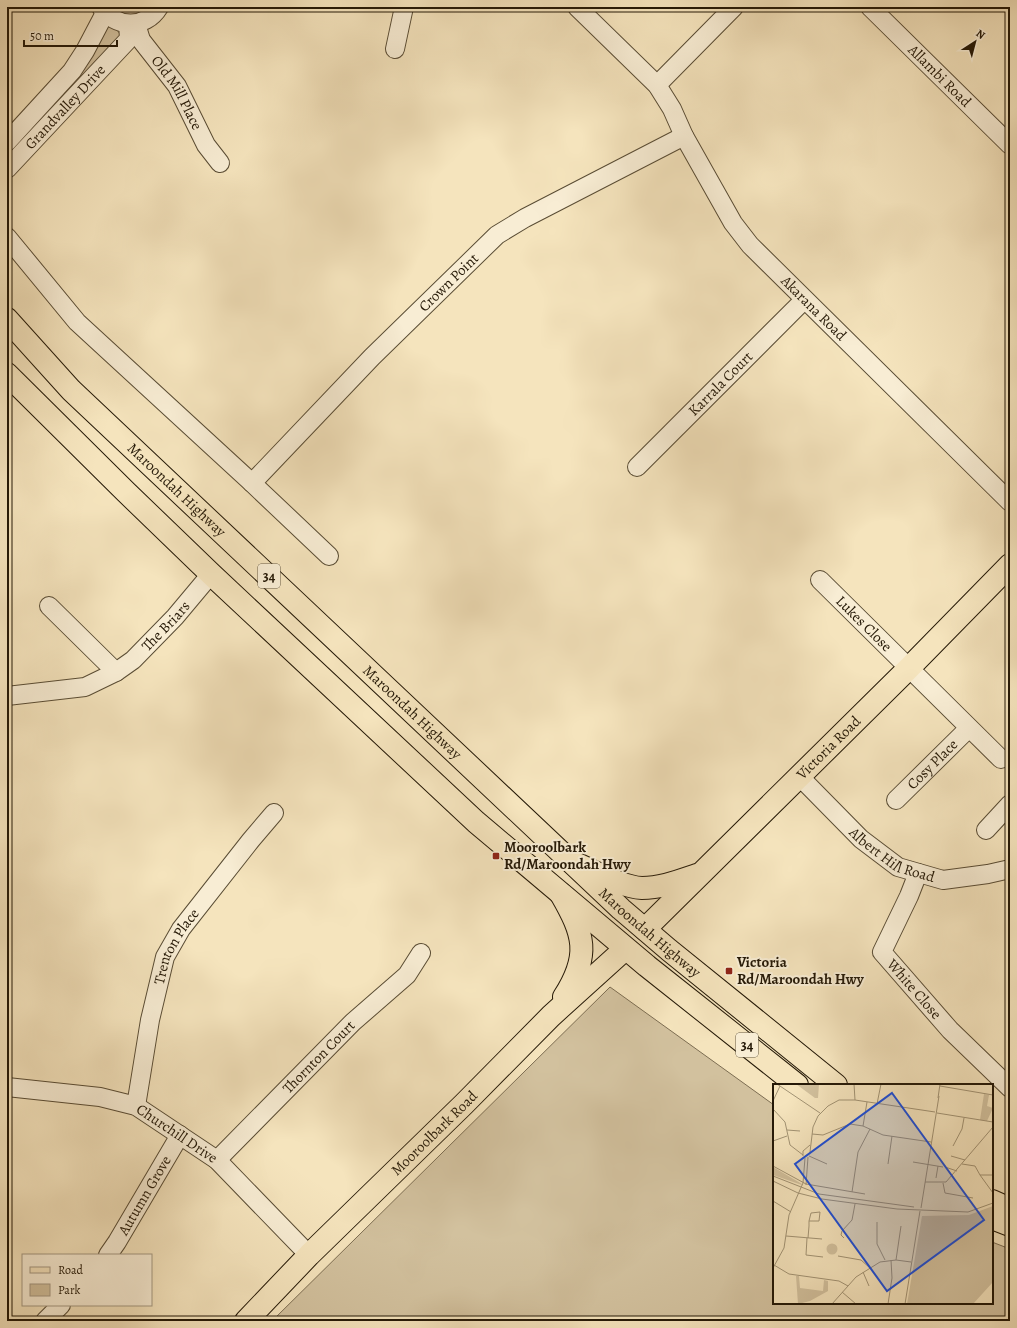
<svg xmlns="http://www.w3.org/2000/svg" width="1017" height="1328" font-family="Alegreya,serif">
<style>
.green{fill:#d2c19e;stroke:#7c6d52}
.lines{fill:none;stroke-linecap:round;stroke-linejoin:round}
.minor-casing{stroke:#594c34;stroke-width:20}
.major-casing{stroke:#251907;stroke-width:24}
.highway-casing{stroke:#251907;stroke-width:24}
.minor{stroke:#f8edd4;stroke-width:18}
.major{stroke:#f5e4bd;stroke-width:22}
.highway{stroke:#f5e4bd;stroke-width:22}
.poi-dot{fill:#8f2418;stroke:#f8edd4;stroke-width:1.5}
.labels{text-anchor:middle;stroke-width:4;stroke-linejoin:round;paint-order:stroke}
.shield{fill:#f8edd4;stroke:#645944;stroke-width:1}
.shield-label{font-size:14px;font-weight:bold;fill:#251907}
.street-label{font-size:15px;fill:#251907;stroke:#f8edd4}
.poi-label{font-size:15px;font-weight:bold;fill:#251907;stroke:#f8edd4;text-anchor:start}
.inset-road{fill:none;stroke:#a29374;stroke-width:1}
.view{fill:#1d4ed8;fill-opacity:0.15;stroke:#1d4ed8;stroke-width:2}
.inset-edge{fill:none;stroke:#251907;stroke-width:2}
</style>
<rect width="100%" height="100%" fill="#f5e4bd"/>
<filter id="stains"><feTurbulence type="fractalNoise" baseFrequency=".005" numOctaves="4"/><feColorMatrix values="0 0 0 0 .2 0 0 0 0 .09 0 0 0 0 .02 0 0 0 .5 -.17"/></filter>
<radialGradient id="worn" r=".72"><stop offset=".6" stop-color="#630" stop-opacity="0"/><stop offset="1" stop-color="#630" stop-opacity=".3"/></radialGradient>
<path class="green" d="M111,7H153L141,17L121,16Z
M108,25H112L123,37L7,159V153L56,101Z
M610,987L774,1105V1303H992V1242L1010,1249V1321H272Z"/>
<g class="lines">
<g class="minor-casing">
<g id="minor">
<path d="M101,7C115,28 145,30 159,7"/>
<path id="s1" d="M577,7L657,85L672,109L684,136L733,223L750,245L1010,502"/>
<path id="s2" d="M870,7L1010,145"/>
<path id="s3" d="M136,24L141,40L177,86L206,145L220,163"/>
<path d="M395,49L404,7"/>
<path d="M657,85L734,7"/>
<path d="M7,142L72,71L85,51L105,13"/>
<path id="s4" d="M7,169L127,41L129,38L128,24"/>
<path d="M7,237L77,322L252,483L329,556"/>
<path id="s5" d="M637,467L804,300"/>
<path id="s6" d="M252,483L372,357L497,235L525,218L684,136"/>
<path id="s7" d="M820,580L1001,759"/>
<path d="M49,606L116,672"/>
<path id="s8" d="M7,696L85,687L116,672L133,660L175,617L211,574"/>
<path id="s9" d="M799,776L861,839L898,867L943,880L988,874L1010,869"/>
<path id="s10" d="M896,800L969,728"/>
<path d="M986,830L1010,804"/>
<path id="s11" d="M918,873L909,896L882,952L950,1030L1010,1088"/>
<path id="s12" d="M7,1087L100,1097L136,1106L217,1160L309,1255"/>
<path id="s13" d="M136,1106L150,1020L165,957L181,929L251,840L274,813"/>
<path id="s14" d="M217,1160L353,1022L407,975L421,953"/>
<path id="s15" d="M108,1255L117,1242L180,1135"/>
<path d="M45,1321L61,1305"/>
</g>
</g>
<g class="major-casing">
<g id="major">
<path d="M572,862C592,870 621,887 642,888C661,888 679,881 697,875"/>
<path d="M561,894C584,934 591,955 564,997"/>
<path id="s16" d="M645,929L909,668L1010,565"/>
<path id="s17" d="M246,1321L309,1255L464,1104L551,1016L625,949"/>
</g>
</g>
<g class="highway-casing">
<g id="highway">
<path id="s18" d="M7,319L71,390L621,909L669,950L836,1085"/>
<path d="M7,374L126,492L211,574L476,822L647,966L797,1085"/>
<path d="M992,1201L1010,1209"/>
<path d="M992,1218L1010,1225"/>
</g>
</g>
<use href="#minor" class="minor"/>
<use href="#major" class="major"/>
<use href="#highway" class="highway"/>
</g>
<g class="poi-dot">
<rect x="492" y="852" width="8" height="8" rx="2"/>
<rect x="725" y="967" width="8" height="8" rx="2"/>
</g>
<g class="labels">
<g class="shield">
<rect x="258" y="564" width="22" height="24" rx="3"/>
<rect x="736" y="1033" width="22" height="24" rx="3"/>
</g>
<g class="shield-label">
<text x="269" y="581">34</text>
<text x="747" y="1050">34</text>
</g>
<g class="street-label">
<text dy="5" stroke="none"><textPath href="#s2" startOffset="98">Allambi Road</textPath></text>
<text dy="5" stroke="none"><textPath href="#s3" startOffset="81">Old Mill Place</textPath></text>
<text dy="5" stroke="none"><textPath href="#s4" startOffset="85">Grandvalley Drive</textPath></text>
<text dy="5" stroke="none"><textPath href="#s6" startOffset="281">Crown Point</textPath></text>
<text dy="5" stroke="none"><textPath href="#s1" startOffset="387">Akarana Road</textPath></text>
<text dy="5" stroke="none"><textPath href="#s5" startOffset="118">Karrala Court</textPath></text>
<text dy="5" stroke="none"><textPath href="#s18" startOffset="241">Maroondah Highway</textPath></text>
<text dy="5" stroke="none"><textPath href="#s7" startOffset="62">Lukes Close</textPath></text>
<text dy="5" stroke="none"><textPath href="#s8" startOffset="181">The Briars</textPath></text>
<text dy="5" stroke="none"><textPath href="#s18" startOffset="565">Maroondah Highway</textPath></text>
<text dy="5" stroke="none"><textPath href="#s16" startOffset="258">Victoria Road</textPath></text>
<text dy="5" stroke="none"><textPath href="#s10" startOffset="51">Cosy Place</textPath></text>
<text dy="5" stroke="none"><textPath href="#s9" startOffset="124">Albert Hill Road</textPath></text>
<text dy="5" stroke="none"><textPath href="#s18" startOffset="889">Maroondah Highway</textPath></text>
<text dy="5" stroke="none"><textPath href="#s13" startOffset="166">Trenton Place</textPath></text>
<text dy="5" stroke="none"><textPath href="#s11" startOffset="136">White Close</textPath></text>
<text dy="5" stroke="none"><textPath href="#s14" startOffset="145">Thornton Court</textPath></text>
<text dy="5" stroke="none"><textPath href="#s17" startOffset="266">Mooroolbark Road</textPath></text>
<text dy="5" stroke="none"><textPath href="#s12" startOffset="180">Churchill Drive</textPath></text>
<text dy="5" stroke="none"><textPath href="#s15" startOffset="70">Autumn Grove</textPath></text>
</g>
<g class="poi-label">
<text x="504" y="852">Mooroolbark<tspan x="504" dy="17">Rd/Maroondah Hwy</tspan></text>
<text x="737" y="967">Victoria<tspan x="737" dy="17">Rd/Maroondah Hwy</tspan></text>
</g>
</g>
<g transform="translate(773 1084)">
<rect width="220" height="220" fill="#f5e4bd"/>
<path d="M23,0H46L45,14H42ZM211,10L216,11L214,22L220,24L214,37L207,36ZM0,83L29,100V101L0,91ZM220,122V198L200,220H134L149,132L196,131ZM53.5 165a5.5 5.5 0 1 1 11 0a5.5 5.5 0 1 1-11 0ZM23,192H26L27,204L50,207L51,196L55,197V207L37,217L25,220Z" fill="#d2c19e"/>
<path class="inset-road" d="M4,0L47,29M81,0L82,16M167,2L220,11M165,14L167,0M0,17L7,2M104,20L108,0M0,25L12,38L17,61L30,71M164,29L220,38M90,42L94,18M14,46L27,47M39,50L50,51L77,40L90,42L110,51L158,58M0,57L14,52M180,62L189,45L191,34M37,68L40,43L45,32L55,22L66,16H82L162,28M30,72V67L37,61M36,72L54,80M178,72L192,76M140,78L170,83M115,80L119,52M189,80L202,82L207,91H220M0,82L33,100L92,110M172,83L184,87M207,91L220,109M0,92L46,110L141,123M163,94L165,82M0,97L25,109L49,115L124,125L195,128L220,119M152,98H173L220,43M170,99L172,109L200,114M33,101L35,73M79,108L85,68L97,45M0,117L18,128M148,124L166,12M104,138V160L112,176M13,152L49,155M34,154L33,171L50,173M35,154L36,142V137L38,129L47,128L46,137H36M71,154L68,151L69,147L79,136L82,120M65,172L88,176L97,184M123,176L128,142M1,181L16,190L66,197L75,202M0,184L11,164L16,131L30,99L32,74M90,188L96,202M69,208L83,220M59,220L83,193L107,178L123,176L138,178M115,220L119,194L118,176M132,220L147,127"/>
<path class="view" d="M119,9L211,136L114,207L22,80Z"/>
<rect width="220" height="220" class="inset-edge"/>
</g>
<rect width="1017" height="1328" fill="none" stroke="#f5e4bd" stroke-width="24"/>
<rect x="8" y="8" width="1001" height="1312" fill="none" stroke="#251907" stroke-width="2"/>
<rect x="12" y="12" width="993" height="1304" fill="none" stroke="#251907"/>
<rect x="22" y="1254" width="130" height="52" fill="#f8edd4" stroke="#a49882"/>
<rect x="30" y="1267" width="20" height="6" fill="#f5e4bd" stroke="#a49882"/>
<text x="58" y="1274" font-size="12" fill="#251907">Road</text>
<rect x="30" y="1284" width="20" height="12" fill="#d2c19e" stroke="#a49882"/>
<text x="58" y="1294" font-size="12" fill="#251907">Park</text>
<g transform="translate(975 42) rotate(36)" stroke="#f8edd4" stroke-width="3" paint-order="stroke">
<path d="M0-3L7 15L0 10L-7 15Z" fill="#251907"/>
<text y="-6" font-size="11" font-weight="bold" text-anchor="middle" fill="#251907">N</text>
</g>
<path d="M24 40v6h93v-6" fill="none" stroke="#251907" stroke-width="2"/>
<text x="30" y="40" font-size="12" fill="#251907" stroke="#f8edd4" stroke-width="3" paint-order="stroke">50 m</text>
<rect width="100%" height="100%" filter="url(#stains)"/>
<rect width="100%" height="100%" fill="url(#worn)"/>
</svg>
